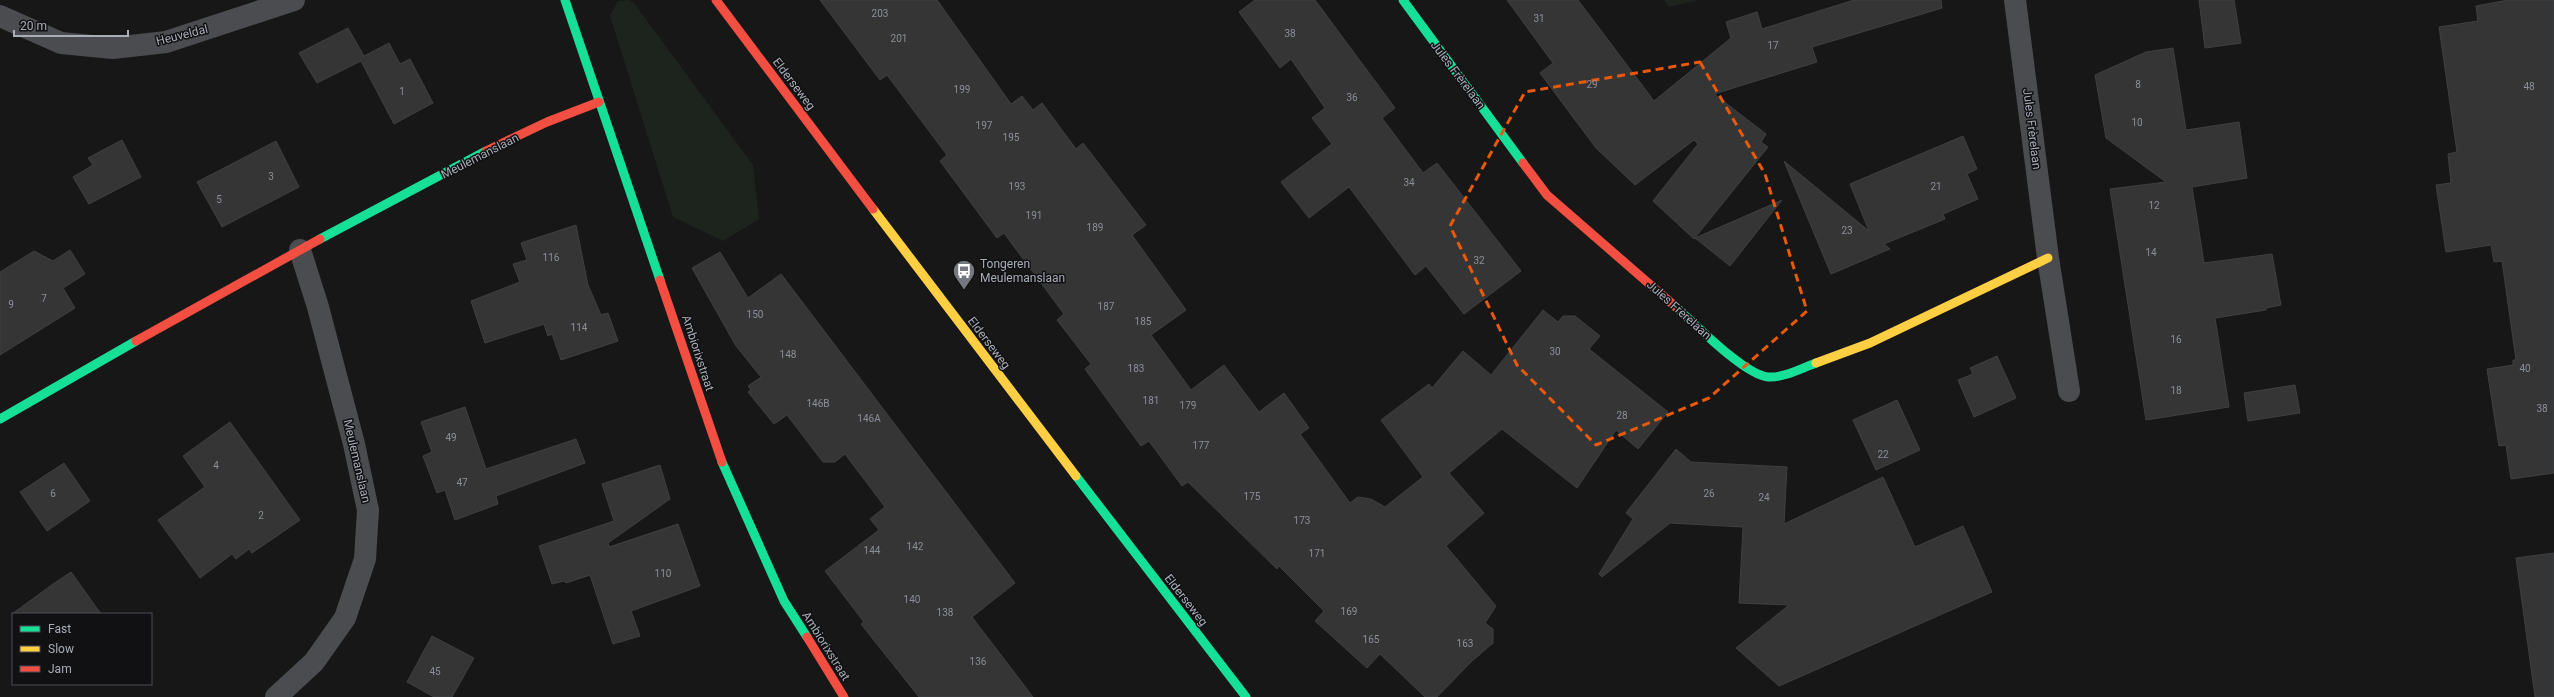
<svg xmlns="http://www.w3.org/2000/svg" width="2554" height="697" font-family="Roboto,sans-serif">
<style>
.green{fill:#1d241e}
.building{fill:#353536;stroke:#3f4043}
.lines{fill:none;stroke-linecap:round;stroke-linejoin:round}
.street{stroke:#4b4c50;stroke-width:22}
.fast{stroke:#16e098;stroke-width:9}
.slow{stroke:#ffcf43;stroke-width:9}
.jam{stroke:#f24e42;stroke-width:9}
.marked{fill:none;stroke:#e8590c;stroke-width:3;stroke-dasharray:8 5;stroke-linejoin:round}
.labels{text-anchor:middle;stroke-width:3;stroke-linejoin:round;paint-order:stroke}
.number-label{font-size:10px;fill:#8b8f98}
.street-label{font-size:12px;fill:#a8adb8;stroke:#111113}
.poi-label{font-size:12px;fill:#a8adb8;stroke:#111113;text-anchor:start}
</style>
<rect width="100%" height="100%" fill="#171717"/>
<path class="green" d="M629,0L634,3L753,165L759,219L723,241L673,217L610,16L618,1Z
M1664,0H1699L1669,7Z"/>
<path class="building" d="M820,0H937L1011,104L1022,96L1033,110L1042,103L1076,149L1083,143L1146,225L1132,235L1186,310L1151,335L1191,390L1224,365L1259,412L1284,393L1309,428L1300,434L1350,503L1358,497L1371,499L1385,507L1423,477L1381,420L1429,384L1432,388L1463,351L1491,375L1543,310L1558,322L1563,316H1575L1600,336L1589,349L1668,412L1638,449L1616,430L1577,488L1502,429L1449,473L1484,513L1446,546L1496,606L1485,623L1493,629V643L1471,662L1437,697H1425L1380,654L1367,668L1315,621L1324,611L1279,566L1277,569L1188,482L1182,486L1149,441L1141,446L1085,369L1091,364L1057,320L1064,314L1004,233L997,238L940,161L947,155L887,75L880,80Z
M1255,0H1315L1395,108L1382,118L1423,173L1437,163L1521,271L1464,314L1426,266L1415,275L1349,187L1309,218L1281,182L1332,144L1312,118L1325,108L1291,59L1280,68L1239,12Z
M1507,0H1578L1654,101L1731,38L1726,22L1757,12L1762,29L1854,0H1941L1942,8L1812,47L1817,62L1714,94L1766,134L1761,142L1768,147L1694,239L1653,201L1698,144L1694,140L1635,185L1596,148L1540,73L1553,63Z
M2199,0H2234L2241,43L2205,48Z
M2508,0H2554V473L2511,479L2506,445L2499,446L2487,369L2513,365V360H2516L2502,261L2494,262L2491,245L2446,252L2436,185L2451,183L2448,154L2457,152L2439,27L2478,21L2476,6Z
M348,28L364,56L389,43L400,64L410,59L433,103L394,124L361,61L317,83L299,53Z
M2173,48L2186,130L2239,122L2247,178L2192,187L2204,263L2272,254L2281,305L2266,308V310L2215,318L2229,407L2146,420L2110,189L2166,182L2106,138L2095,75L2146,52Z
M1963,136L1977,169L1967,174L1978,199L1943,214L1945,219L1884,244L1890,249L1831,274L1784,161L1869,231L1850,184Z
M122,140L141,177L89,204L73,177L93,165L88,158Z
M276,141L299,187L222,227L197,182Z
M1782,200L1730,266L1695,238Z
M576,225L588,285L601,315L608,313L618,341L561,360L552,334L548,336L544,324L485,343L471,301L520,282L513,264L527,260L521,243Z
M70,250L85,274L63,288L75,308L0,355V272L34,251L53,261Z
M720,252L748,298L781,274L1015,583L972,617L1033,697H919L861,624L864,622L825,571L879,530L870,519L885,507L845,454L835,462H823L787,415L774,424L748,392L751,390L748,386L761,377L736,346L692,268Z
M1997,356L2016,398L1974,417L1958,380L1973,374L1970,368Z
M2295,385L2300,413L2248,421L2244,393Z
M1897,400L1920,450L1876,470L1853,420Z
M465,407L486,469L576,439L585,463L496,496L498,504L455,520L445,490L437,493L423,456L432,452L421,422Z
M230,422L300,520L252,553L249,549L236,559L232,554L200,578L158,520L205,487L183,456Z
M1676,449L1691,462L1787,467L1784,524L1883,477L1915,547L1963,526L1992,592L1779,686L1736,648L1789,605L1739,603L1743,527L1670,523L1602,577L1599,574L1633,519L1626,513Z
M64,463L90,501L47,531L20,492Z
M660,465L670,499L608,543L609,547L678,524L700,586L631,611L640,636L613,644L590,575L566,583L564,581L552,584L539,546L614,521L602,484Z
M2554,553V697H2535L2516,558Z
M71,572L101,614H12L53,584Z
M432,636L474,658L452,697H434L407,682Z"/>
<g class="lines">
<path class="street" d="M2015,0L2048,258L2069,391
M0,16L61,43L113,48L166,42L294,0
M276,697L314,662L345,618L365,559L368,510L354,444L318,307L300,250"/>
<path class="fast" d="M565,0L660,280
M1403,0L1523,163
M320,239L486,151
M1677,308C1696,325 1745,375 1768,377C1784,378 1802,368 1816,363
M0,419L136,341
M722,462L784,601L807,637
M1076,476L1246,697"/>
<path class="slow" d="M873,209L1076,476
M1816,363L1870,343L2048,258"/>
<path class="jam" d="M716,0L873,209
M486,151L547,122L599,102
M1523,163L1547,195L1677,308
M660,280L722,462
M136,341L320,239
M807,637L844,697"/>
</g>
<path class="marked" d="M1700,62L1765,174L1807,311L1709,398L1596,445L1517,365L1450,226L1525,92Z"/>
<defs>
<g id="bus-pin" transform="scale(1.15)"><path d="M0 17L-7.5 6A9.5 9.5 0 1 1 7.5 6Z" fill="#757880" stroke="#111113"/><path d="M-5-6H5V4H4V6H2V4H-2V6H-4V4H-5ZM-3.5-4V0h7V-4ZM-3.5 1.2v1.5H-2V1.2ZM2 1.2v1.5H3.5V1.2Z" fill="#fff"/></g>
</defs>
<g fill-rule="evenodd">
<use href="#bus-pin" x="964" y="271"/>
</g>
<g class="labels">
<g class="number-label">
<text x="880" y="17">203</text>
<text x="1539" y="22">31</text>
<text x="1290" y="37">38</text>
<text x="899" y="42">201</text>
<text x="1773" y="49">17</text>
<text x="1592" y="88">29</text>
<text x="2138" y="88">8</text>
<text x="2529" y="90">48</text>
<text x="962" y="93">199</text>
<text x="402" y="95">1</text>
<text x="1352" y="101">36</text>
<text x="2137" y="126">10</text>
<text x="984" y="129">197</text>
<text x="1011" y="141">195</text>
<text x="271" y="180">3</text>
<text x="1409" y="186">34</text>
<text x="1017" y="190">193</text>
<text x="1936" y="190">21</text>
<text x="219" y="203">5</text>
<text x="2154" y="209">12</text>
<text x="1034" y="219">191</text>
<text x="1095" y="231">189</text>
<text x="1847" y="234">23</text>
<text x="2151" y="256">14</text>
<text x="551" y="261">116</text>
<text x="1479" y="264">32</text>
<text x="44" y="302">7</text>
<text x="11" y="308">9</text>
<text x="1106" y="310">187</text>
<text x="755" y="318">150</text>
<text x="1143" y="325">185</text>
<text x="579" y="331">114</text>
<text x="2176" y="343">16</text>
<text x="1555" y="355">30</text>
<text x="788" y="358">148</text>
<text x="1136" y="372">183</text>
<text x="2525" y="372">40</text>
<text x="2176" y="394">18</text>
<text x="1151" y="404">181</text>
<text x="818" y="407">146B</text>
<text x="1188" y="409">179</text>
<text x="2542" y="412">38</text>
<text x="1622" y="419">28</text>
<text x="869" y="422">146A</text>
<text x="451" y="441">49</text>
<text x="1201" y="449">177</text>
<text x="1883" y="458">22</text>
<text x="216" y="469">4</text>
<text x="462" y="486">47</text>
<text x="53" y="497">6</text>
<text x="1709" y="497">26</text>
<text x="1252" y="500">175</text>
<text x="1764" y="501">24</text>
<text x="261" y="519">2</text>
<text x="1302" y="524">173</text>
<text x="915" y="550">142</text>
<text x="872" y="554">144</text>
<text x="1317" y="557">171</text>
<text x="663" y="577">110</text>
<text x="912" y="603">140</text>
<text x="1349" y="615">169</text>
<text x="945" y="616">138</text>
<text x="1371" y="643">165</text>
<text x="1465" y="647">163</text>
<text x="978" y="665">136</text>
<text x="435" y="675">45</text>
</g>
<g class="street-label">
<text transform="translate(182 35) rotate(-14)" y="4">Heuveldal</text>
<text transform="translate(1458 75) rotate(53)" y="4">Jules Frèrelaan</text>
<text transform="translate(794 84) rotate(53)" y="4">Elderseweg</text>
<text transform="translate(2032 129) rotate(83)" y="4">Jules Frèrelaan</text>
<text transform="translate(480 156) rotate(-27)" y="4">Meulemanslaan</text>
<text transform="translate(1679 310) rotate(42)" y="4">Jules Frèrelaan</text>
<text transform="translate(989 343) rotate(53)" y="4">Elderseweg</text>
<text transform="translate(698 353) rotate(72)" y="4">Ambiorixstraat</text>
<text transform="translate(357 461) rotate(77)" y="4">Meulemanslaan</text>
<text transform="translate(1186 600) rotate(52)" y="4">Elderseweg</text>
<text transform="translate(826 646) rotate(58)" y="4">Ambiorixstraat</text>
</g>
<g class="poi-label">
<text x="980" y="268">Tongeren<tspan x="980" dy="14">Meulemanslaan</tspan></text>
</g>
</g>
<rect x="12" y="613" width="140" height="72" fill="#111113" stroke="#4d4f55"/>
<rect x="20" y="626" width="20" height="6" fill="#16e098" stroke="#4d4f55"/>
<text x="48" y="633" font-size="12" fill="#a8adb8">Fast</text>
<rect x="20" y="646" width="20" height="6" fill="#ffcf43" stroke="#4d4f55"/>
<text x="48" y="653" font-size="12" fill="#a8adb8">Slow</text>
<rect x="20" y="666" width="20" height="6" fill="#f24e42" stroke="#4d4f55"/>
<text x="48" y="673" font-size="12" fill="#a8adb8">Jam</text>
<path d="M14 30v6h114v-6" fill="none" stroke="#a8adb8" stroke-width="2"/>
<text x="20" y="30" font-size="12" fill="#a8adb8" stroke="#111113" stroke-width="3" paint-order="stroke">20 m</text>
</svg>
